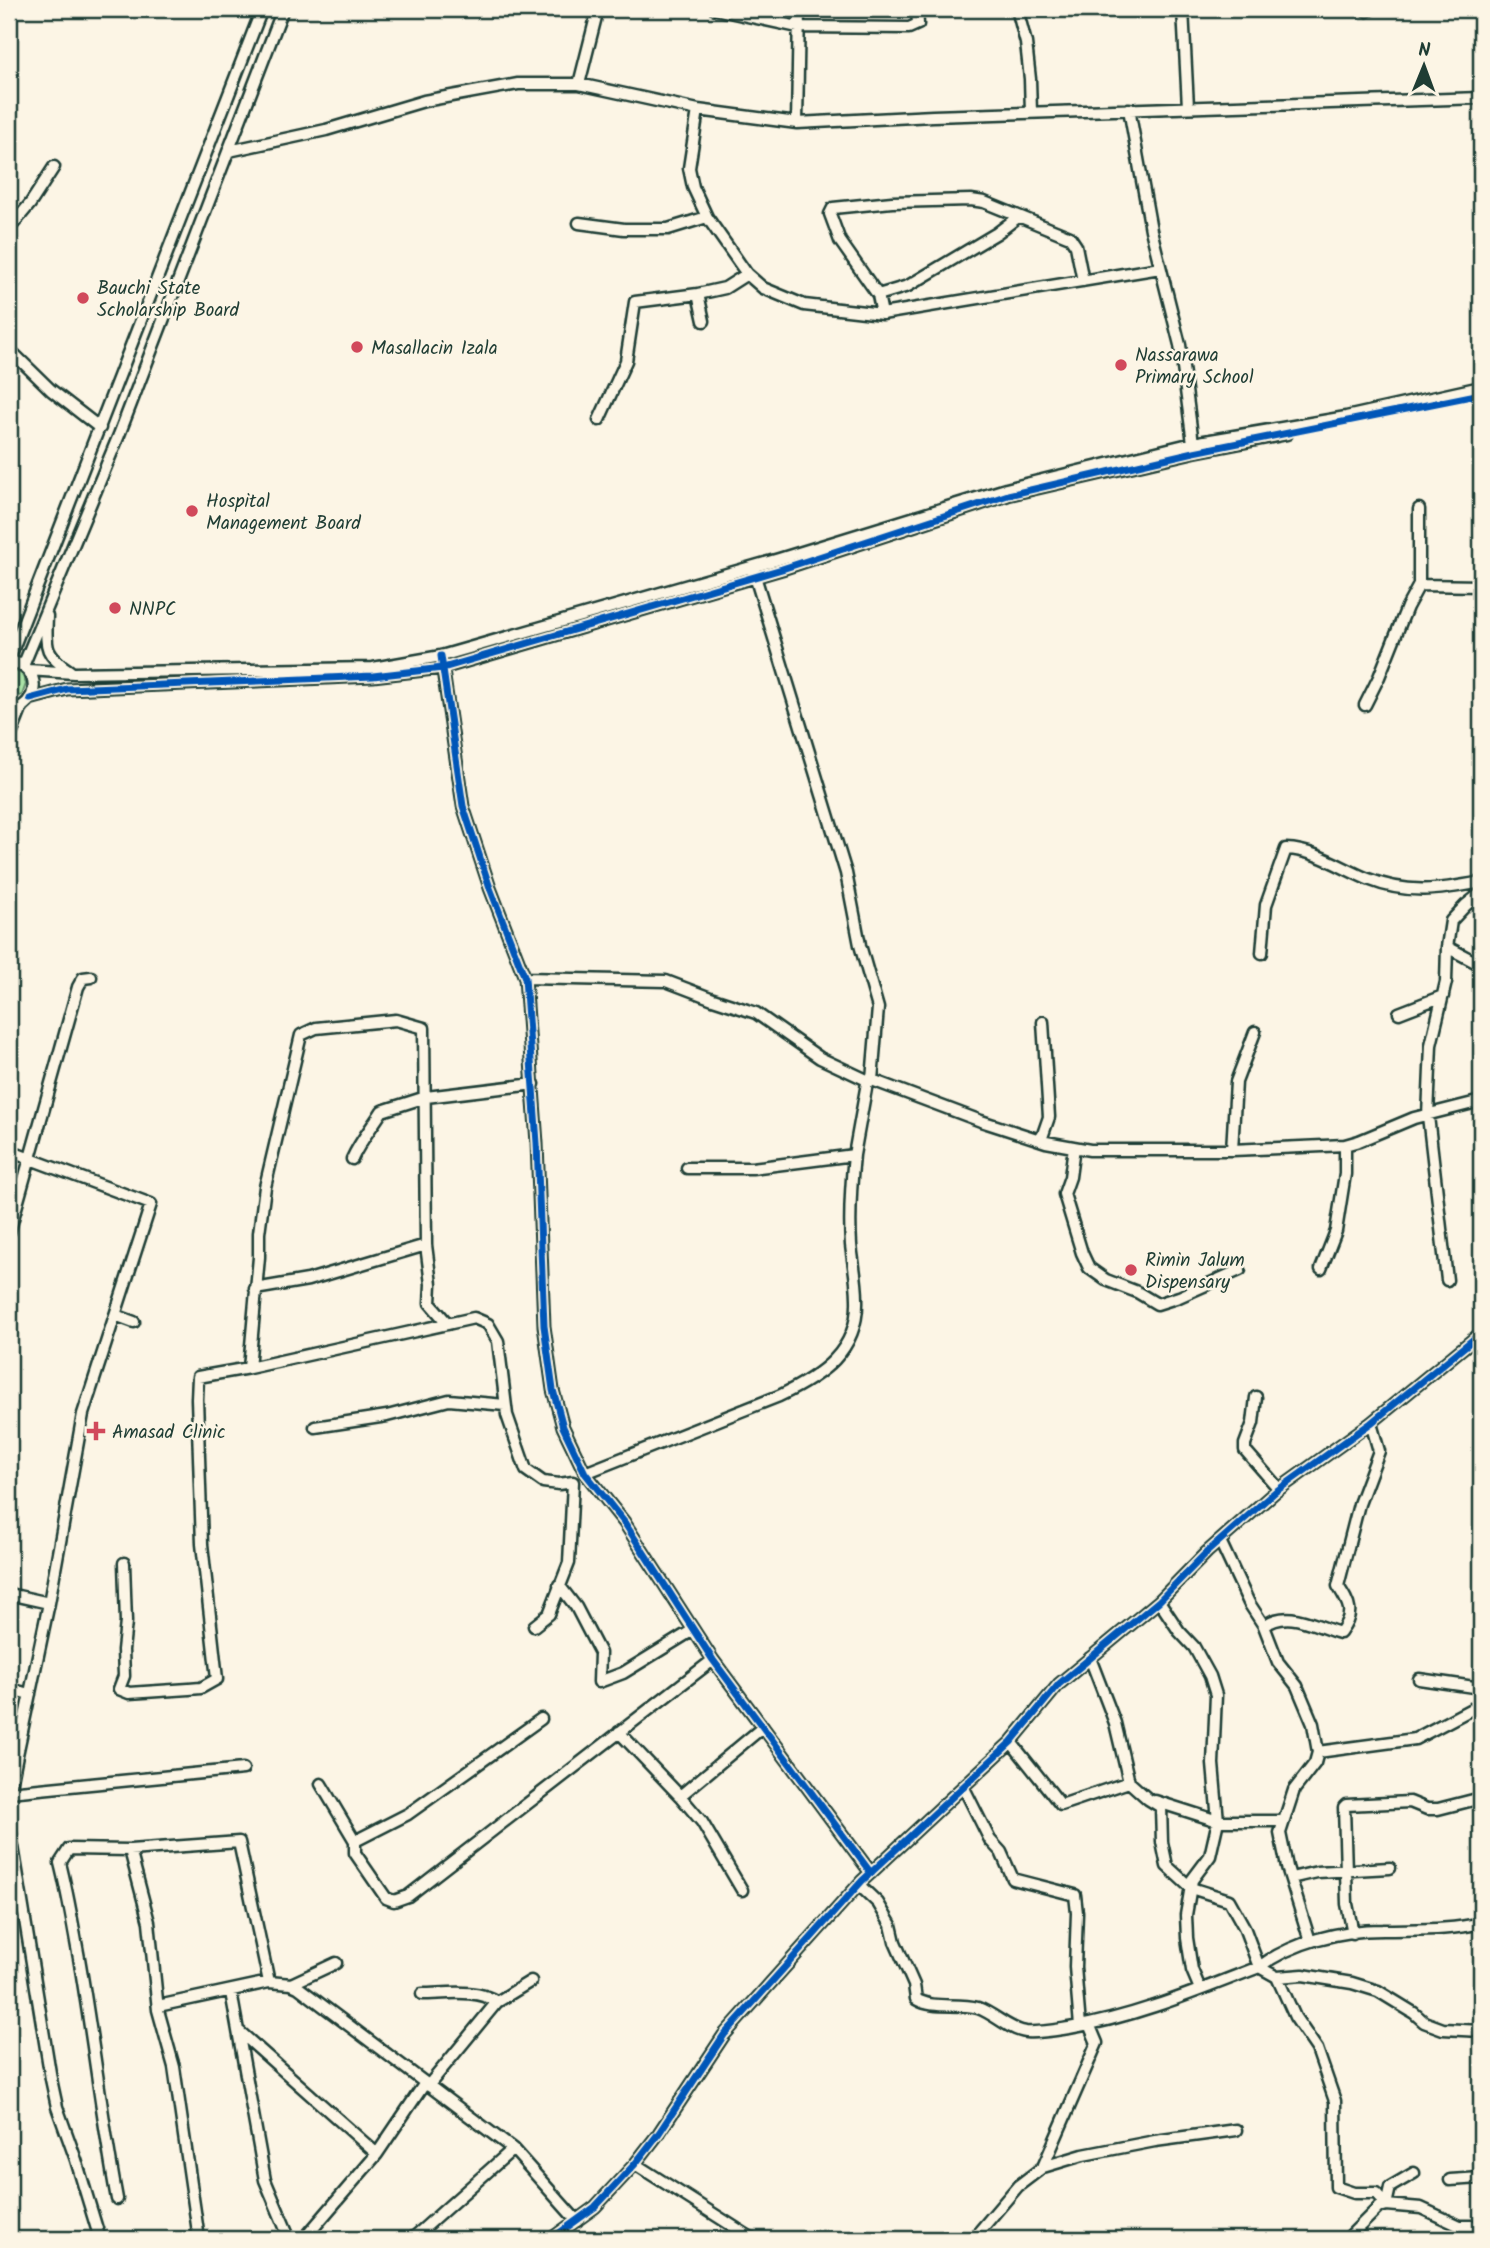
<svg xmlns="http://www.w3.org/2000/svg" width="1490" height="2248" font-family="Kalam,sans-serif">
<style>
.green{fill:#abe3a7;stroke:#65906e;stroke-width:2}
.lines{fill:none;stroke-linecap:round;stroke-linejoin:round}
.minor-casing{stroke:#1f3d34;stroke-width:15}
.minor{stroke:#fcf5e5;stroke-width:10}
.cycleway-casing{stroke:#fcf5e5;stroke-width:11}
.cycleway{stroke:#0057b8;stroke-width:7}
.poi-dot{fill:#d1495b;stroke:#fcf5e5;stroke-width:2.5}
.labels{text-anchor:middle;stroke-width:5;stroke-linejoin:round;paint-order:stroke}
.poi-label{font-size:19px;fill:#1f3d34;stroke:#fcf5e5;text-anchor:start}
</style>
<rect width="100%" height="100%" fill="#fcf5e5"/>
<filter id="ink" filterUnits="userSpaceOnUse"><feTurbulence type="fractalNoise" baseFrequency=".0143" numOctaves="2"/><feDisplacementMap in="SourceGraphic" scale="14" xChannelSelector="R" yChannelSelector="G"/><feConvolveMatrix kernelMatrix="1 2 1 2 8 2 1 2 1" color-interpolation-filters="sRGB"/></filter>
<g filter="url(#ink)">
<path class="green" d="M9,668L22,674L26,684L22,695L9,701Z"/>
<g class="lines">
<g class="minor-casing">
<path id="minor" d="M715,9L798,27L909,28L918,24L917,9
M1017,9L1026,43L1030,79L1031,112
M1183,9L1188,107
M1367,11L1371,9
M579,84L598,9
M1129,109L1151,230L1180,345L1193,443
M698,110L689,168L693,187L707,217L747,274L763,288L804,305L882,314L1160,268
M797,123L799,9
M229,151L326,130L424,101L518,84H579L698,110L797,123L933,116L1481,98
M579,223L624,229H668L707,217
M9,229L30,204L54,167
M698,294L704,321
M878,295L908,286L997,233L1018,217
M882,314L878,295L840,241L830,214L833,208L892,202L971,200L984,202L1070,237L1076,246L1083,281
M9,349L51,390L100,428
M599,420L626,361L635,302L698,294L725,288L747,274
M1419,509V585L1481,586
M754,573L846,873L860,945L878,1008L872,1080
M47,616C46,646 43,654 70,671
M9,659L262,9
M9,661C42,666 42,706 9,711
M442,664L463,806L490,888L525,978L537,1143L544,1326L553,1390L563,1427L585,1473L624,1522L713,1660L871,1873
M23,666L119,435L283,9
M28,670L74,673L373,668L441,656L779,559L1006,489L1193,443L1346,417L1481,387
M30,699L67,689L373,676L443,668L782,569L1008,495L1194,452L1287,434
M1365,705L1379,677L1407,607L1419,585
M9,740L22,707
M1447,947L1481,965
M1262,953L1266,905L1286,849C1316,850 1341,868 1368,879C1408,895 1440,890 1481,882
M525,978L666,981L713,999L756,1013L820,1058L869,1081
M1399,1013L1443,996
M1041,1140L1049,1117L1043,1022
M1074,1147L1070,1177L1064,1194L1082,1253L1089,1268L1106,1280L1137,1292L1157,1304L1179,1297L1240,1270
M1232,1150L1236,1082L1255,1032
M9,1151L151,1204L83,1414L49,1603L17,1755
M352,1159C360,1141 372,1127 382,1111L426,1097L534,1084
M687,1168H752L854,1155L867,1083L872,1080L981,1121L1046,1142L1090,1150H1232L1345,1145L1359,1141L1414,1118L1481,1101
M9,1233L78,987L83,978L91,977
M1321,1269L1336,1231L1345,1174V1145
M1447,1280L1428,1116L1431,1045L1446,982L1447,947L1451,921L1466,905L1481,893
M255,1289L308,1280L426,1245
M115,1315L134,1322
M249,1368L259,1257V1233L265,1187L301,1035L316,1028L396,1020L424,1028L426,1245L431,1284L430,1303L448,1324
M1256,1397L1253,1423L1245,1444V1450L1279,1489
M315,1427L387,1416L449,1400L505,1405
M585,1473L779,1396C821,1376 859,1351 857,1299C857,1281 853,1263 851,1245C849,1215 851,1185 854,1155
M1220,1541L1249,1603L1264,1626L1278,1662L1297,1686L1313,1724L1318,1752L1315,1763L1294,1790L1280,1833L1287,1867L1310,1941
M124,1563L126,1622L123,1650L124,1676L119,1689L129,1693L189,1689L201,1688L217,1679L202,1544L197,1399L198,1377L249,1368L474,1318L488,1324L498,1341L507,1415L526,1470L543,1482L559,1484L573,1482L569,1563L549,1614L534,1626
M559,1585L576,1607L600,1653L599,1682L623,1673L693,1630
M9,1594L49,1603
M1159,1601L1179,1631L1194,1647L1210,1676L1216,1695L1213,1764L1218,1821L1210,1856L1192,1880L1186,1915L1187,1938L1192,1970L1200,1989
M1264,1626C1288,1608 1314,1626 1340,1633C1355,1613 1350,1605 1338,1586L1359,1504L1379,1451L1371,1423
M1090,1658L1115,1723L1129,1782
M1419,1679L1481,1688
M9,1689L30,1694
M619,1732L680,1796L702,1822L742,1890
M1011,1742L1061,1805L1129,1782L1148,1799L1161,1807L1162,1842L1167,1866L1191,1888L1229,1900L1244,1927L1259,1967L1277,1977L1303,1975L1352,1983L1378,1991L1414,2013L1424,2022L1443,2029L1481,2031
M1318,1752L1415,1739L1481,1704
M9,1753L17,1755L9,1795
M321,1784L355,1841V1853L386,1898L394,1901L408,1896L713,1660
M963,1786L990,1840L1001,1852L1013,1879L1075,1895L1077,1913L1075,1967L1080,2026
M9,1792L243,1769
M680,1796L763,1727
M1155,1801L1218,1821H1282
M9,1822L51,2079L57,2107L76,2160L100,2239
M355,1841L408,1814L541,1719
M130,1850L149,1922L158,2010L174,2067L199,2239
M1291,1878L1317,1872L1390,1868
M859,1885L878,1903L891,1925L895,1942L914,1985L916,1999C934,2010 957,2002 978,2008C995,2014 1009,2030 1026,2032C1040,2033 1056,2030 1069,2028C1135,2017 1197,1991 1259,1967C1293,1942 1340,1930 1383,1930C1416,1929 1449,1931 1481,1923
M1353,1933L1347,1904L1344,1807L1346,1805L1410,1802L1427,1809H1438L1481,1798
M1277,1977L1295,2017L1317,2049L1335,2101L1336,2187L1354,2193H1376L1386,2205L1390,2187L1414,2173
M291,1984L336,1963
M231,1992L265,2180L290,2239
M422,1994C445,1994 477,1988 497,2002
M158,2006L269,1982L291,1984L298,1987L513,2149L577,2221
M240,2032L377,2154
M428,2086L497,2002L531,1981
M635,2164L753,2239
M1043,2167L1097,2043L1089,2024
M1450,2180L1481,2178
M117,2199C102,2119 93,2038 79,1958C73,1926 68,1894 60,1863L69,1849L130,1850L239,1842L269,1982
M304,2239L377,2154L425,2083
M412,2239L513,2149
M551,2239L595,2207L635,2164L659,2133L724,2035L862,1881L1011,1742L1059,1684L1159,1601L1207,1552L1275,1492L1371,1423L1481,1333
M973,2239L1018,2186L1043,2167L1083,2155L1155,2141L1236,2130
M1347,2239L1379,2207L1386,2205L1421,2208L1460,2226H1481"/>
</g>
<use href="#minor" class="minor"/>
<g class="cycleway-casing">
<path id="cycleway" d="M441,656L463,806L490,888L525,978L537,1143L544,1326L553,1390L563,1427L585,1473L624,1522L713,1660L871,1873
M30,699L67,689L373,676L443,668L782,569L1008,495L1194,452L1481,394
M551,2239L595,2207L635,2164L659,2133L724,2035L862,1881L1011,1742L1059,1684L1159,1601L1207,1552L1275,1492L1371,1423L1481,1333"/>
</g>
<use href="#cycleway" class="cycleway"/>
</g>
</g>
<g class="poi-dot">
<circle cx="83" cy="298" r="7"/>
<circle cx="357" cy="347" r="7"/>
<circle cx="1121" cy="365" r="7"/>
<circle cx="192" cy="511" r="7"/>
<circle cx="115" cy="608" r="7"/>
<circle cx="1131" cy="1270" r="7"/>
<path d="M92.5 1420.5h7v7h7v7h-7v7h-7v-7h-7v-7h7z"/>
</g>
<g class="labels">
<g class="poi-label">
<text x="97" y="294">Bauchi State<tspan x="97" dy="22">Scholarship Board</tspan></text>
<text x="371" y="354">Masallacin Izala</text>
<text x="1135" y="361">Nassarawa<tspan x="1135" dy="22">Primary School</tspan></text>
<text x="206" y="507">Hospital<tspan x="206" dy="22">Management Board</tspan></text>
<text x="129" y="615">NNPC</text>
<text x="1145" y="1266">Rimin Jalum<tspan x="1145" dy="22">Dispensary</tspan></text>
<text x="112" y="1438">Amasad Clinic</text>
</g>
</g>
<rect width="1490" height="2248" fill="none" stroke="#fcf5e5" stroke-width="35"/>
<rect x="18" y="18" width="1455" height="2213" fill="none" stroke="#1f3d34" stroke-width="2.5" filter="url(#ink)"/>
<g transform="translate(1424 66) rotate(1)" stroke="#fcf5e5" stroke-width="5" paint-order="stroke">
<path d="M0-5L12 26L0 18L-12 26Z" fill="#1f3d34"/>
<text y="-10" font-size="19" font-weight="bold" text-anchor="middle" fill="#1f3d34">N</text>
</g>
</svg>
